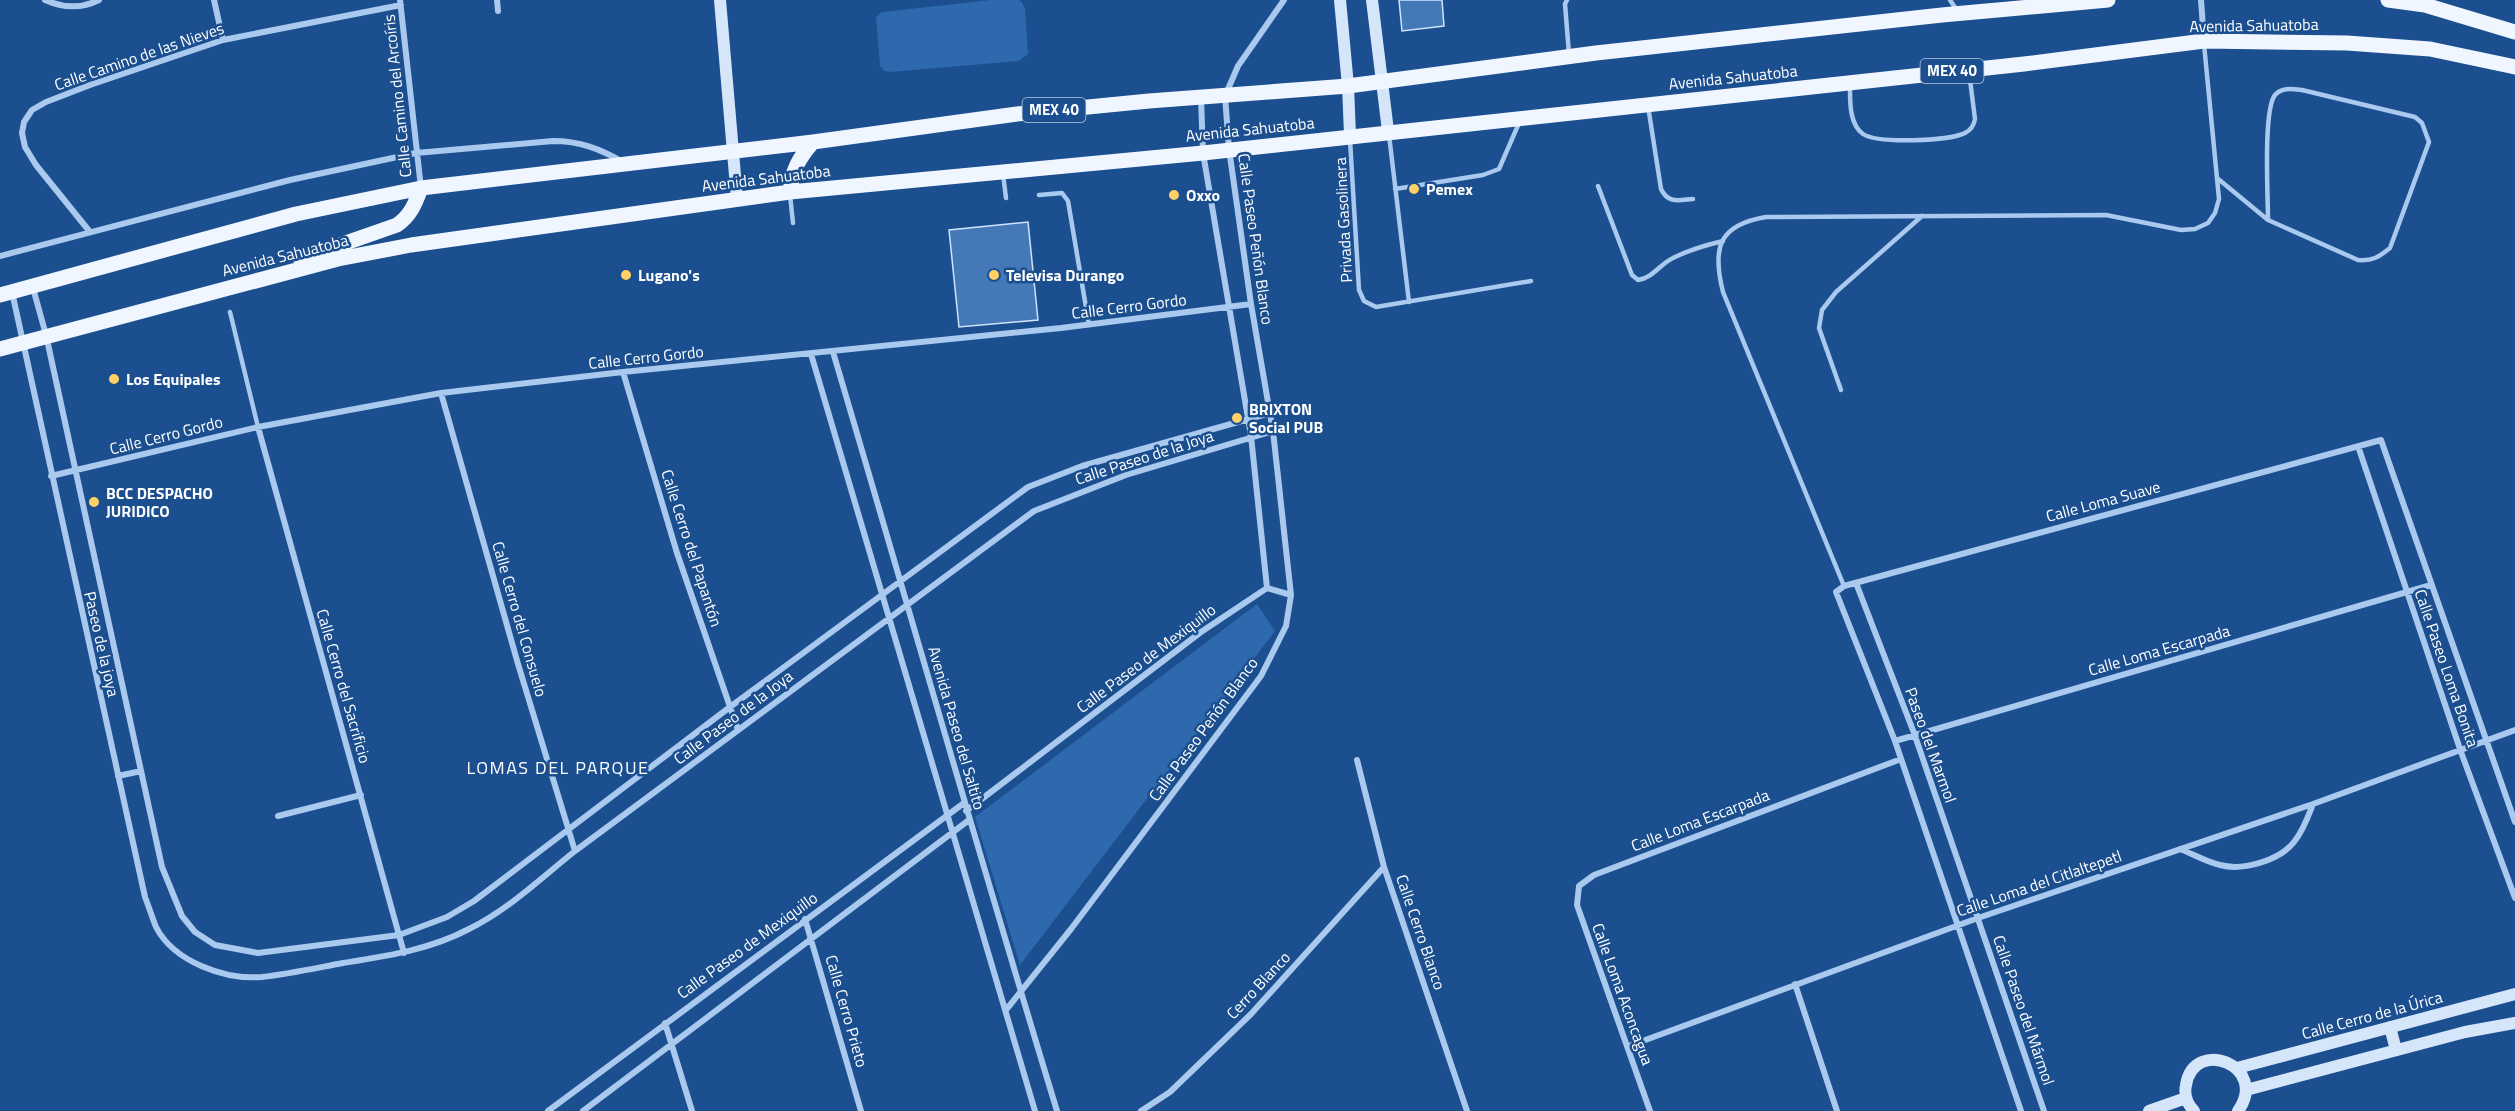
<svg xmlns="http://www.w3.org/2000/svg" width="2515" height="1111" font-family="'Titillium Web',sans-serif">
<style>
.green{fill:#2e69ad}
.building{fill:#4478b7;stroke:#cfe3fa;stroke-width:1.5}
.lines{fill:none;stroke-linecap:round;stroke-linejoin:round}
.lane{stroke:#a9c9ee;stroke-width:4.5}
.street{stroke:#a9c9ee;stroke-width:6}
.secondary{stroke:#d6e6fa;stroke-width:12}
.primary{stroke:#f0f6ff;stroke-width:15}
.poi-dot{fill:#ffd166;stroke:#1b4f8f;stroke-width:2}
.labels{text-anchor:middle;stroke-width:5;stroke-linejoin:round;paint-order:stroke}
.shield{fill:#1b4f8f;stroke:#bbcadd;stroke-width:1.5}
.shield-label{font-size:15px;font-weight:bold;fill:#fff}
.street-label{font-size:16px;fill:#fff;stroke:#1b4f8f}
.poi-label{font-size:16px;font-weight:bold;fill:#fff;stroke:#1b4f8f;text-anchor:start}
.neighbourhood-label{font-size:18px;letter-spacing:1.5px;fill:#fff;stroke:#1b4f8f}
</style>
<rect width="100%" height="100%" fill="#1b4f8f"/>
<path class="green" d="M991,0H1018L1021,1L1025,8L1028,54L1019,61L890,72L884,71L880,66L876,17L882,12Z
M1257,604L1275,631L1020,965L975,817Z"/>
<path class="building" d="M1399,0H1442L1444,26L1402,31Z
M1028,222L1038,320L959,327L949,230Z"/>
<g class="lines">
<path class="lane" d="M1567,0L1565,4L1569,54
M1950,0L1956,9
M1850,86C1850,101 1849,124 1863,134C1878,144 1949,141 1965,133C1971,130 1974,125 1975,119L1969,72
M1648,106L1661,189C1668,204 1679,200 1693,199
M1389,135L1409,302
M1350,140L1359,290L1364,301L1376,307L1531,281
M1003,174L1006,198
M2217,178L2268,220L2358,260C2373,261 2379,257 2390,248L2429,142L2422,123L2415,117L2302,90C2293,89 2282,87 2275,95C2263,110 2268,197 2268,220
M1598,186L1632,275L1638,280C1653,278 1660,264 1673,258C1689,250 1706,245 1723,241
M1395,189L1483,175L1499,169L1519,123
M790,195L793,223
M1039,195L1062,193L1068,201L1089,325
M230,312L258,427
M1841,390L1819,328L1822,310L1836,292L1922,216
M1844,586L1723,292C1712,248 1718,225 1766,217L2106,215L2181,230L2195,229L2208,223L2215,213L2219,199L2204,44"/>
<path class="street" d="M45,0C63,8 81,9 99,0
M214,0L223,40
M400,0L421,188
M497,0L498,11
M2201,0L2204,41
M1201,98L1203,153L1251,436L1267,588
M90,232L36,165L25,147L22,133L24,122L32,110L46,102L90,85L223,40L401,5
M0,256L290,180L416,153L553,141C580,141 600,149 623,162
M33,288L46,335L162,867L182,916L195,932L215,945L258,953L399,935L447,917L474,901L730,707L1028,487L1082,466L1270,413
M12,292L145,897C149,907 152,917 156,927C174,962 225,980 262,977C289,974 316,968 343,963C387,956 429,950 469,929C508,910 541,878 575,851L1034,511L1126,475L1273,431
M833,352C908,605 980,859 1057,1111
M811,354L1035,1111
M623,372L677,553L738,730
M441,393L518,664L575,851
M258,427L404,953
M2358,446L2461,752L2515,898
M51,476L258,427L441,393L623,372L1061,328L1251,304
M1856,583L1914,733L2044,1111
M1267,588L1291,595
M1895,741L2431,585
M1357,760L1384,867L1467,1111
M118,776L141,771
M966,811L1201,632L1267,588
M278,816L361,795
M2180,849C2193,854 2206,862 2220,865C2242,871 2279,861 2294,842C2303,831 2308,817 2313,804
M805,919L861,1111
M1795,984L1837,1111
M1006,1010L1071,929L1261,676L1286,626L1291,595L1273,431L1251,304L1229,149L1225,96L1238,66L1284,0
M665,1023L692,1111
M1629,1046L1978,918L2313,804L2515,730
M548,1111L964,803
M583,1111L969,820
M1141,1111L1170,1092L1251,1014L1384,867
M1650,1111L1577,905L1579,886L1594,875L1901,759
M2021,1111L1895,741L1836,592L1844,586L2381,440L2515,822"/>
<path class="secondary" d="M720,0L737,199
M1340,0L1348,86L1350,135
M1372,0L1388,131
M2390,1027L2396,1050
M2237,1068L2515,994
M2246,1090L2465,1032L2515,1023
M2149,1111L2186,1098
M2194,1111C2187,1104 2184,1094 2186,1085C2194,1036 2270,1066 2238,1111"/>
<path class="primary" d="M2388,0L2425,5L2515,32
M790,192C792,170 799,158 813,142
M301,262L314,254L397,225C411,215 415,204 421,188
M0,295L296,214L421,188L813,142L1017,114L1149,101L1348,86L1596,53L1942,15L2108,0
M0,349L338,259L411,245L790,192L1203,153L2024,64L2204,41L2347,43L2430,49L2515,67"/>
</g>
<g class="poi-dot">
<circle cx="1414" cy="189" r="6"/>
<circle cx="1174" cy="195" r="6"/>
<circle cx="626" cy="275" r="6"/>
<circle cx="994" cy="275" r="6"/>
<circle cx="114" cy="379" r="6"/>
<circle cx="1237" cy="418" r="6"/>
<circle cx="94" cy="502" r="6"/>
</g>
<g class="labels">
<g class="shield">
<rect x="1920.5" y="59" width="63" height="24" rx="4.5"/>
<rect x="1022.5" y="98" width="63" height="24" rx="4.5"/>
</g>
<g class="shield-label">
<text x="1952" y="76">MEX 40</text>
<text x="1054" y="115">MEX 40</text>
</g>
<g class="street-label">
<text transform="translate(2254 25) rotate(-1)" y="6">Avenida Sahuatoba</text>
<text transform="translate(139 56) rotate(-19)" y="6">Calle Camino de las Nieves</text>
<text transform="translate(1733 77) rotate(-6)" y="6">Avenida Sahuatoba</text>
<text transform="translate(397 96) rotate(-96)" y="6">Calle Camino del Arcoíris</text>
<text transform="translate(1250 129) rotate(-6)" y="6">Avenida Sahuatoba</text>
<text transform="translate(766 178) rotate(-7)" y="6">Avenida Sahuatoba</text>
<text transform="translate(1343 220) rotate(-93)" y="6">Privada Gasolinera</text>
<text transform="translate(1256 239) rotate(82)" y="6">Calle Paseo Peñón Blanco</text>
<text transform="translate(285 255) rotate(-14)" y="6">Avenida Sahuatoba</text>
<text transform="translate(1129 306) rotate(-7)" y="6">Calle Cerro Gordo</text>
<text transform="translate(646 357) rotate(-6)" y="6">Calle Cerro Gordo</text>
<text transform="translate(166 435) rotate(-14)" y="6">Calle Cerro Gordo</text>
<text transform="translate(1144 457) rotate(-18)" y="6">Calle Paseo de la Joya</text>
<text transform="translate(2103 501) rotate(-15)" y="6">Calle Loma Suave</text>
<text transform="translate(692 548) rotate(72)" y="6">Calle Cerro del Papantón</text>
<text transform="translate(520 619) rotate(74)" y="6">Calle Cerro del Consuelo</text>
<text transform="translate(102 644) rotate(77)" y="6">Paseo de la joya</text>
<text transform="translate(2159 650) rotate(-16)" y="6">Calle Loma Escarpada</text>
<text transform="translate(1146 658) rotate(-37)" y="6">Calle Paseo de Mexiquillo</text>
<text transform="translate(2447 668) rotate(71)" y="6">Calle Paseo Loma Bonita</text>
<text transform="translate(344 686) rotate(74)" y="6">Calle Cerro del Sacrificio</text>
<text transform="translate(733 717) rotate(-37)" y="6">Calle Paseo de la Joya</text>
<text transform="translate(957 728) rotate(74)" y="6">Avenida Paseo del Saltito</text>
<text transform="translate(1203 729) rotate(-54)" y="6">Calle Paseo Peñón Blanco</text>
<text transform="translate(1931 745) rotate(70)" y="6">Paseo del Marmol</text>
<text transform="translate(1700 820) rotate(-21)" y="6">Calle Loma Escarpada</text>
<text transform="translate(2039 883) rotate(-19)" y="6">Calle Loma del Citlaltepetl</text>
<text transform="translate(1421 932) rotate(71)" y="6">Calle Cerro Blanco</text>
<text transform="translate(747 945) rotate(-36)" y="6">Calle Paseo de Mexiquillo</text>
<text transform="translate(1258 985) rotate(-47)" y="6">Cerro Blanco</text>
<text transform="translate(1623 994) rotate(70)" y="6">Calle Loma Aconcagua</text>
<text transform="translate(2024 1010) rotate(71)" y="6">Calle Paseo del Mármol</text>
<text transform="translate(847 1011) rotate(74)" y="6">Calle Cerro Prieto</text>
<text transform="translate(2372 1015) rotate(-15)" y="6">Calle Cerro de la Úrica</text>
</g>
<g class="poi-label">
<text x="1426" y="195">Pemex</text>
<text x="1186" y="201">Oxxo</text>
<text x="638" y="281">Lugano's</text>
<text x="1006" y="281">Televisa Durango</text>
<text x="126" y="385">Los Equipales</text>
<text x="1249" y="415">BRIXTON<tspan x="1249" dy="18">Social PUB</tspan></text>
<text x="106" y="499">BCC DESPACHO<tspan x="106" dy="18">JURIDICO</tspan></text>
</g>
<g class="neighbourhood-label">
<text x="558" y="774">LOMAS DEL PARQUE</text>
</g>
</g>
</svg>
